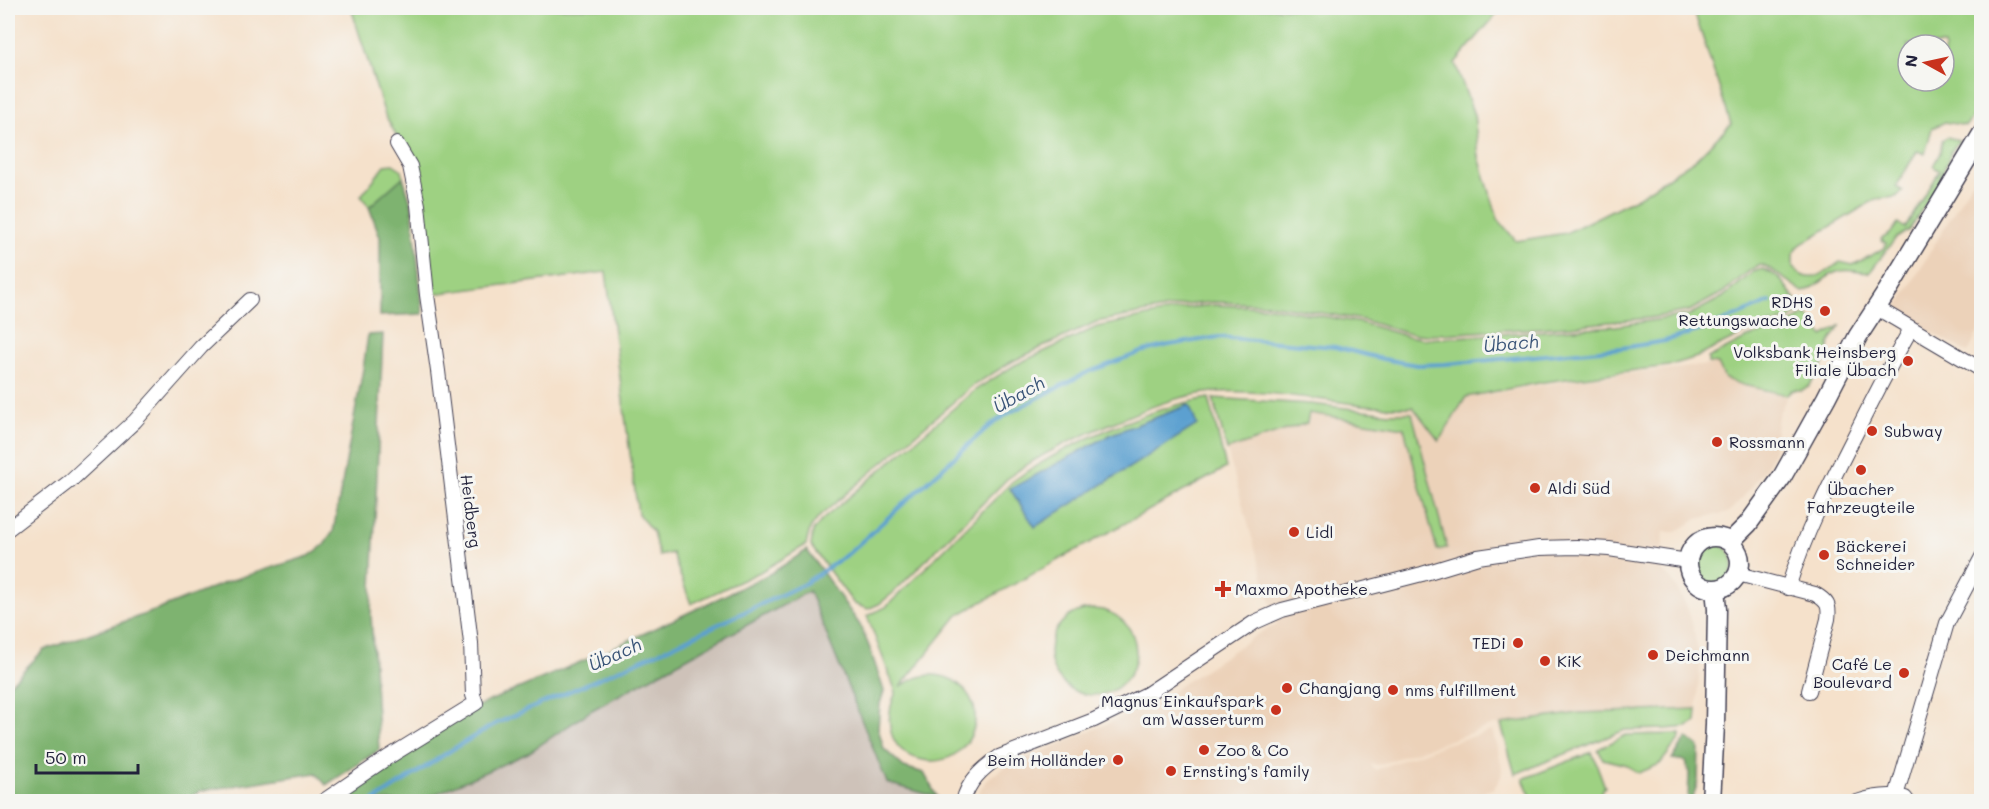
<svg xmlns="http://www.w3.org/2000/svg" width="1989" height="809" font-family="Mali,sans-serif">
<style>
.built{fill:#ecd2b9}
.industrial{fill:#cec2b9}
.green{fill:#9ed182;stroke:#607a5e;stroke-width:1.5;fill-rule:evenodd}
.forest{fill:#7eb370;stroke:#506a56;stroke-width:1.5}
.water{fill:#5ba0d0;stroke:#3e6186;stroke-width:1.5}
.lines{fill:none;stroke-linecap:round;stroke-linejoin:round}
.stream{stroke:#5ba0d0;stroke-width:4}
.minor-casing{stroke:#423f51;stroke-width:16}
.major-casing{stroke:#423f51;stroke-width:21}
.minor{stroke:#fff;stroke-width:14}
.major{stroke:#fff;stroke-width:18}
.poi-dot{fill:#c8321e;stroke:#f6f6f2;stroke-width:2}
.labels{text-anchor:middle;stroke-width:6;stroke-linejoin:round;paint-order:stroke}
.poi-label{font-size:16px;fill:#22223b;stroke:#f6f6f2;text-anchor:start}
.street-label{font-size:16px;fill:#22223b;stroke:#f6f6f2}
.water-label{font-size:18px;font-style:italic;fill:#395477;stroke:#f6f6f2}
</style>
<rect width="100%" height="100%" fill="#f6f6f2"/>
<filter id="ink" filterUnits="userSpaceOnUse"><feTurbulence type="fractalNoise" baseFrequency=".0167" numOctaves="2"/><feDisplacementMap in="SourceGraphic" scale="12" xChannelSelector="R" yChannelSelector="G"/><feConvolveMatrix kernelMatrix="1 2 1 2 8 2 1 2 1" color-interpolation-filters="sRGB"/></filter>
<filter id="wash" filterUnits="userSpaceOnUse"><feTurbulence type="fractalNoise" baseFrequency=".008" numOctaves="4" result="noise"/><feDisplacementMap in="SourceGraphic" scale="24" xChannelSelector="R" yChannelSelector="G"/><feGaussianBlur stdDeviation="1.35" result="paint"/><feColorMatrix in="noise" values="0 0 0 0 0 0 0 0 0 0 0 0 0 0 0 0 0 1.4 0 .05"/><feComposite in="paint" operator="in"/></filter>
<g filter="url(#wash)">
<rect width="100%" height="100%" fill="#f5e1cb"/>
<path class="built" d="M1981,166V326L1968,353L1895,311Z
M1718,364L1725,379L1787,397L1778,415L1774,450L1767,466L1748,492L1729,512L1697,519L1676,532H1664L1660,569L1672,580L1687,607L1693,626L1700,661L1697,709L1579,713L1493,725L1378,765L1371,764L1375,770L1446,744L1492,731L1499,754L1502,769L1501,777L1494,788L1461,801L976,802L980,789L990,777L1004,768L1153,704L1264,630L1277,625L1227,450L1309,423L1310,415L1373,414L1580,379Z"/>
<path class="industrial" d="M809,591L886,783L938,797L940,801L420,802L528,753L592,710Z"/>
<path class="green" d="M351,8H1502L1455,63L1474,115L1479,157L1498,219L1516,241L1566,233L1638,197L1696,159L1731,124L1693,8H1981V105L1966,126L1945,122L1932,128L1925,154L1917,151L1896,187L1903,191L1896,197L1876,199L1798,246L1793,255V268C1810,287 1824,273 1840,262L1853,265L1885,248L1886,243L1883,242L1881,239L1890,234L1898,223L1905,228L1940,171L1933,166L1940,153L1942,140L1947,137L1959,140L1951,152L1938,184L1909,230L1895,239L1870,272C1860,275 1851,267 1837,272C1824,277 1815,289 1803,292L1770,269L1761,265L1752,269L1722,293L1689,311L1649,318L1571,326L1426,335L1406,333L1363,320L1269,304L1213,302L1184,305L1096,322L1013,361L972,386L819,517L810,529L806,545L760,572L691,604L672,553L659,556L653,532L638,514L606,272L433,294L414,167L385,115ZM1908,45H1944V81H1908Z
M393,164L402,170L403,177L369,207L361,196L385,165Z
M1762,269C1784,276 1787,291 1801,306V310L1790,319L1749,331L1697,357L1668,366L1544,382L1466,397L1439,441L1413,407C1347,409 1281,388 1214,392C1177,395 1143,410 1110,424C1074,439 1040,454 1009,477L893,593L879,604L868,609L854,604L811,546L813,531L822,520L975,390L1015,365L1097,327L1185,308L1214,305L1270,307L1362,323L1406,336L1426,339L1615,326L1689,315L1723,297L1753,272Z
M1807,314L1823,336L1840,326L1830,343L1827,357L1809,387L1801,390H1792L1787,395L1743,385L1725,379L1718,364L1708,363V358L1747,338L1787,325Z
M1209,398L1226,468L958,615L900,687C951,648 1003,713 958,752C947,761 932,763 919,759C887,750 884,718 896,692L867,616L886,607L1013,481C1064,445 1148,408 1209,398ZM1189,405L1196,425L1010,490L1112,434Z
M1213,398L1311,404L1390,413H1412L1447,548L1437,550L1404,428L1309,413L1307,423L1227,450Z
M1693 564a20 20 0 1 1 40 0a20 20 0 1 1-40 0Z
M1050 652a43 43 0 1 1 86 0a43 43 0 1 1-86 0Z
M1697,709L1696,722L1687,727L1666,729L1625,730L1515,774L1501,724L1579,713Z
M1680,734V738L1660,764L1639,773L1624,764L1603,759L1598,749L1626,735Z
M1592,752L1605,787L1602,789L1599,800L1595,802L1531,801L1532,799L1523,779Z"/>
<path class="forest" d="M403,177L412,206L423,314L380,316V237L369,207Z
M383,334L371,614L379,750L326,785L316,773L200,791L184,801H8V686L44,650L157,610L229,581L309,556L324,545L333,532L363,369L368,335Z
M807,550L860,625L869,646L884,691L880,704L878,728L884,749L904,767L924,773L937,797L887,783L809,591L592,710L528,753L420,801L331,802L471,709L606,651L692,611L773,572Z
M1687,738L1699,747L1698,781L1692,801H1688L1689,773L1686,761L1672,759Z"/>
<path class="water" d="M1189,405L1197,425L1035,527L1010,489L1112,434Z"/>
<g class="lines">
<path class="stream" d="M372,802L453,749L495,724L668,648L804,584L849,553L988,427L1009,413L1086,373L1144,351L1169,345L1219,337L1335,347L1383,359L1417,365L1445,364L1622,348L1665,341L1707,328L1770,302"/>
</g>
</g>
<g filter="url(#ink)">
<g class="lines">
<g class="minor-casing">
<path id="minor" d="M1877,308L1982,370
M8,529L69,482L135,421L201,347L250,300
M1738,574L1815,594C1827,601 1830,605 1828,619L1809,691
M1788,588C1804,535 1830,484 1855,435C1873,399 1891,363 1911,329
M1896,796L1947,623L1982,557
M322,802L387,758L476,703L473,695L471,643L438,371L427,295L418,205L410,166L397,144
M963,802C968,781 982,769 999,757L1094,720L1147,694L1255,622L1282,610L1422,574L1478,557L1539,548L1576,547L1609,549L1688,561
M1857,802C1872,797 1890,794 1905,798L1908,802"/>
</g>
<g class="major-casing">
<path id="major" d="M1688 563a26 26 0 1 1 52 0a26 26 0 1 1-52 0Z
M1730,542L1748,524L1782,477L1826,398L1858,336L1888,290L1982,134
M1711,802L1715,725L1717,609L1715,589"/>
</g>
<use href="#minor" class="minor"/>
<use href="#major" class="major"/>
</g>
</g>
<g class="poi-dot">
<circle cx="1825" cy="311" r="6"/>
<circle cx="1908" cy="361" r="6"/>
<circle cx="1872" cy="431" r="6"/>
<circle cx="1717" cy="442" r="6"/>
<circle cx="1861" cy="470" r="6"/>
<circle cx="1535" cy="488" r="6"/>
<circle cx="1294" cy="532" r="6"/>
<circle cx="1824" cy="555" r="6"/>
<path d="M1220 580h6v6h6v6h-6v6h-6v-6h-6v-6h6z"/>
<circle cx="1518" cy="643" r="6"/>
<circle cx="1653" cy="655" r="6"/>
<circle cx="1545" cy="661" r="6"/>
<circle cx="1904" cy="673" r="6"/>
<circle cx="1287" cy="688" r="6"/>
<circle cx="1393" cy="690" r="6"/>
<circle cx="1276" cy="710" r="6"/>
<circle cx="1204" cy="750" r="6"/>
<circle cx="1118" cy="760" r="6"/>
<circle cx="1171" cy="771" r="6"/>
</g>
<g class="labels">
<g class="poi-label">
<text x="1813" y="308" text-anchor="end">RDHS<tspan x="1813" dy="18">Rettungswache 8</tspan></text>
<text x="1896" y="358" text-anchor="end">Volksbank Heinsberg<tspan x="1896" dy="18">Filiale Übach</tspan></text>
<text x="1884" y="437">Subway</text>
<text x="1729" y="448">Rossmann</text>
<text x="1547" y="494">Aldi Süd</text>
<text x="1861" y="495" text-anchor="middle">Übacher<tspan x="1861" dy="18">Fahrzeugteile</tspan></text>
<text x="1306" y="538">Lidl</text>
<text x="1836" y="552">Bäckerei<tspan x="1836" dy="18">Schneider</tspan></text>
<text x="1235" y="595">Maxmo Apotheke</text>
<text x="1506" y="649" text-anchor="end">TEDi</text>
<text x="1665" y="661">Deichmann</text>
<text x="1557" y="667">KiK</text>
<text x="1892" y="670" text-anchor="end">Café Le<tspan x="1892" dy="18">Boulevard</tspan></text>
<text x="1299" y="694">Changjang</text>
<text x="1405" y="696">nms fulfillment</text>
<text x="1264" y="707" text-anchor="end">Magnus Einkaufspark<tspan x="1264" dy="18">am Wasserturm</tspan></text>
<text x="1216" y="756">Zoo &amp; Co</text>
<text x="1106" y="766" text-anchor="end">Beim Holländer</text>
<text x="1183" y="777">Ernsting's family</text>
</g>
<g class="street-label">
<text transform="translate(471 511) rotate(83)" y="6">Heidberg</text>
</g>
<g class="water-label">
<text transform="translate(1511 344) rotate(-5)" y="6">Übach</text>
<text transform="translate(1019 395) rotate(-29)" y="6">Übach</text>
<text transform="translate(615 655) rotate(-24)" y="6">Übach</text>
</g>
</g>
<rect width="1989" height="809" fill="none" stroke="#f6f6f2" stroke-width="30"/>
<g transform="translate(1926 63) rotate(278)"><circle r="28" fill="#f6f6f2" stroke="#a1a1a9" stroke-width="1.5"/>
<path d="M0-4.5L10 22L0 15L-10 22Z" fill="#c8321e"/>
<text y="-9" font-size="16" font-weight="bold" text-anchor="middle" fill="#22223b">N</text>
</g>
<path d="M36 764v9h102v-9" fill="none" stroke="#22223b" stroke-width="3"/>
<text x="45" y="764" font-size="18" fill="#22223b" stroke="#f6f6f2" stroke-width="4.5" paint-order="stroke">50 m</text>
</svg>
